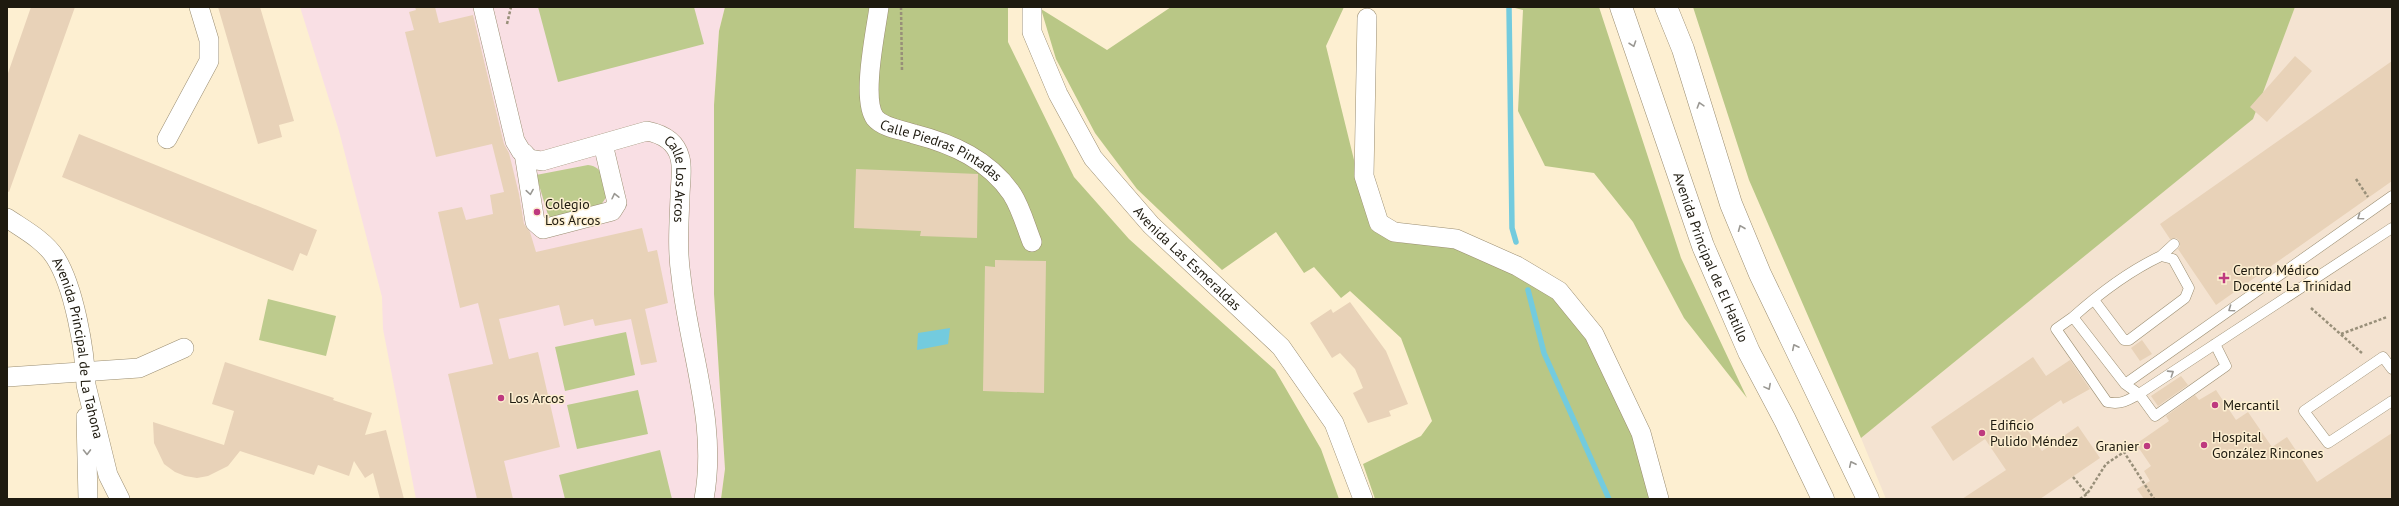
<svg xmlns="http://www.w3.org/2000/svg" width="2399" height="506" font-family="'PT Sans',sans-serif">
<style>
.education{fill:#f9dfe4}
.medical{fill:#f4e3d1}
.green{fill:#bdcb8d}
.forest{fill:#b9c786}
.water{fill:#73cbde}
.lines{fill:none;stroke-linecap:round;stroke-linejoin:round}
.stream{stroke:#73cbde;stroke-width:5.5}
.building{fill:#e8d2b8}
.lane-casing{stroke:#9a8d71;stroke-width:11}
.street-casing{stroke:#9a8d71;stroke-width:20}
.secondary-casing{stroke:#9a8d71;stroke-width:23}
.path{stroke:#988f79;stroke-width:2.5;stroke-dasharray:3 2;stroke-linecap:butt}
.lane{stroke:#fff;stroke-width:10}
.street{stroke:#fff;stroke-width:19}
.secondary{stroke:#fff;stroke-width:22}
.oneway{stroke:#9a9893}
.poi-dot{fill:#be3a7f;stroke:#fdefd1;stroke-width:1.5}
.labels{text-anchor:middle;stroke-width:3;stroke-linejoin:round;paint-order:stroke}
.street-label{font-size:14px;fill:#1e1a0f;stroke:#fdefd1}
.poi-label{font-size:14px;fill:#1e1a0f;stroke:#fdefd1;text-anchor:start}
</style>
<rect width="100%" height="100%" fill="#fdefd1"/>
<path class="education" d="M300,7H725L719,31L714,105V294L725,469L721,499H416L383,329L382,297L339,131Z"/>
<path class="medical" d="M2295,7H2392V499H1886L1861,438L2252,119Z"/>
<path class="green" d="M538,7H694L704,44L558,82Z
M588,165C605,167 604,182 607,196L599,208L553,220L548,215L536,175Z
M268,299L336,316L326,356L259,340Z
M626,332L635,375L565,391L555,347Z
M638,390L648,434L577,449L567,405Z
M660,450L672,499H565L559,475Z"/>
<path class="forest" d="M725,7H1008V42L1074,177L1129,239L1275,370L1321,449L1339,499H721L725,469L714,294V105L719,31Z
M1171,7H1344L1326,46L1371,229L1393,242L1454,247L1516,275L1556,300L1593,344L1631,426L1651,499H1375L1363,464L1421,436L1432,421L1401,338L1350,291L1341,298L1314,267L1304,273L1276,232L1222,270L1137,189L1095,133L1056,59L1041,9L1107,50Z
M1511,7H1599L1681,258L1747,398L1684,318L1633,222L1594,173L1545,166L1518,111L1523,10Z
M1693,7H2295L2253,119L1861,438L1749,180Z"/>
<path class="water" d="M950,328L948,344L917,350L918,333Z"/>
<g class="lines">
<path class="stream" d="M1509,7L1512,228L1516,242
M1528,290L1544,353L1609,499"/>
</g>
<path class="building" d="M31,7H75L9,192L7,191V76Z
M218,7H260L294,121L279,125L282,137L258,144Z
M415,7H435L439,23L473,15L504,144L509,153L519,194L524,224L530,232L536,252L642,228L648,252L657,250L668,303L645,309L657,362L641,365L631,319L595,326L593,319L564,326L559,305L499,319L509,359L538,352L560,447L504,461L513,499H477L448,374L493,364L478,303L460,308L438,212L462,207L466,220L493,214L490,195L504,192L492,144L436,157L405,32L414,30L409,12L416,10Z
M2295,56L2312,71L2267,122L2250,107Z
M2392,61V181L2216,305L2178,249L2180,246L2179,240L2176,238L2170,239L2160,224Z
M79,134L317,230L307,256L300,253L293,271L62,177Z
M856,169L978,174L977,238L920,236L921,231L854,228Z
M995,260L1046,261L1044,393L983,391L985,266L995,267Z
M1350,302L1386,351L1408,404L1389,411L1391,416L1368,423L1353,393L1363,388L1355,369L1340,353L1332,358L1310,323L1331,309L1333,313Z
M2142,340L2152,354L2140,361L2131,348Z
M2033,357L2046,376L2070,360L2090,389L2063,404L2061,400L2024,425L2042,451L2078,426L2100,458L2040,499H1962L2006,470L1985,439L1953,461L1931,427Z
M225,362L334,398L333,400L372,413L365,435L386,430L404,499H380L373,473L365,478L354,461L349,476L318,465L314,475L240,451L228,466L208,476L197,478L185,476L175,472L164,464L154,443L153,422L224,445L234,411L212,404Z
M2181,376L2188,385L2158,406L2151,396Z
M2216,390L2236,420L2248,412L2272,447L2287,437L2317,482L2392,433V499H2144L2137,489L2150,481L2144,471L2151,466L2136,444L2169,421L2166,416L2195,395L2199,400Z"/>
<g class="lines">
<g class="lane-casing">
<path id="lane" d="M2161,256L2174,244
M2073,317C2100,293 2129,271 2161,256L2173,259L2189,288L2185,298L2129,340H2124L2094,300
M2215,344L2226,366L2155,416L2139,394L2125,384L2073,317L2056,329L2107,402C2120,405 2127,401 2139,394L2392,228
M2392,369L2383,357L2304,411L2328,443L2392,401
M2125,384L2392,196"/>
</g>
<g class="street-casing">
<g id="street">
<path id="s1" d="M483,7L515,141L521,151L530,159L542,161L647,131C662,134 676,141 680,158C683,170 680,185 680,197C679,224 677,250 681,276C689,352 718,423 704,499"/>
<path id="s2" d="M879,7C876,30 861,99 875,118C883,128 903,130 914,134C953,144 989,160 1012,194C1021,208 1026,227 1032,242"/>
<path id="s3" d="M1032,7V32L1058,94L1093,158L1151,225L1281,347L1334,423L1363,499"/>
<path d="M1367,18L1364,176L1379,223L1394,232L1456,239L1517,266L1559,291L1594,334L1641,433L1659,499"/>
<path d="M167,139L209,61V40L199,7"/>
<path d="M524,153L535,222L543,229L612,211L617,203L603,144"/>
<path id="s4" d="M7,218C23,229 44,240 55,257C74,286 85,350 86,385L108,475L120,499"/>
<path d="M7,377L139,368L184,348"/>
<path d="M86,417L88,499"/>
</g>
</g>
<g class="secondary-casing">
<g id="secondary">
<path id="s5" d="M1621,7L1703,246L1749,352L1785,420L1823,499"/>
<path d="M1666,7L1683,49L1731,204L1760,274L1868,499"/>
</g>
</g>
<path class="path" d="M901,7L902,72
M507,24L511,7
M2356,179L2368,197
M2311,308L2363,354
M2341,334L2387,317
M2073,477L2087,494
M2080,499L2087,494L2106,464L2124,452L2154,499"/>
<use href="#lane" class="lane"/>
<use href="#street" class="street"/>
<use href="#secondary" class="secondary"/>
</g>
<defs><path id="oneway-chevron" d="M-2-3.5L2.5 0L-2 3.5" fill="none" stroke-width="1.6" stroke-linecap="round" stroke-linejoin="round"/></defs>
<g class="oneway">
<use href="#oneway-chevron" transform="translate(1633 44) rotate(71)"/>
<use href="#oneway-chevron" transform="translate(1700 105) rotate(-107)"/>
<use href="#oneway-chevron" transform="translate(530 192) rotate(81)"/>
<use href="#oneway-chevron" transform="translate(615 196) rotate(-103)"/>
<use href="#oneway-chevron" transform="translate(2360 217) rotate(145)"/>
<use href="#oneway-chevron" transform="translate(1741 228) rotate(-112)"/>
<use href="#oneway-chevron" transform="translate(2231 309) rotate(145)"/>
<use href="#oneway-chevron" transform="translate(1795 347) rotate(-116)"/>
<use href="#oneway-chevron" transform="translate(2171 373) rotate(-33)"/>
<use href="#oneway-chevron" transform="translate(1768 387) rotate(62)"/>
<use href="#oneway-chevron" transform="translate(87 452) rotate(89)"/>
<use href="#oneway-chevron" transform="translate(1852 464) rotate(-115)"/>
</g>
<g class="poi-dot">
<circle cx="537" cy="212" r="4"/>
<path d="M2222 272h4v4h4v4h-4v4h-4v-4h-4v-4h4z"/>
<circle cx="501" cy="398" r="4"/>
<circle cx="2215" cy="405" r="4"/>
<circle cx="1982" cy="433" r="4"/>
<circle cx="2204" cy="445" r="4"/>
<circle cx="2147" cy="446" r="4"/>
</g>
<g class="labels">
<g class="street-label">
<text dy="5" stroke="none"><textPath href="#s2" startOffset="187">Calle Piedras Pintadas</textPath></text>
<text dy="5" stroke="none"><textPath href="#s1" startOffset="348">Calle Los Arcos</textPath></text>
<text dy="5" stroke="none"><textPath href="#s5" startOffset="266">Avenida Principal de El Hatillo</textPath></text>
<text dy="5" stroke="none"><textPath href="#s3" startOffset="303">Avenida Las Esmeraldas</textPath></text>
<text dy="5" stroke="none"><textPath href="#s4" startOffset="157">Avenida Principal de La Tahona</textPath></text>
</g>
<g class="poi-label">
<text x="545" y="209">Colegio<tspan x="545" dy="16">Los Arcos</tspan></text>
<text x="2233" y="275">Centro Médico<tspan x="2233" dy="16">Docente La Trinidad</tspan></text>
<text x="509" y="403">Los Arcos</text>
<text x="2223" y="410">Mercantil</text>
<text x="1990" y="430">Edificio<tspan x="1990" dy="16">Pulido Méndez</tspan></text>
<text x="2212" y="442">Hospital<tspan x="2212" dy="16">González Rincones</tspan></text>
<text x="2139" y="451" text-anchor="end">Granier</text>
</g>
</g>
<rect width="2399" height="506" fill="none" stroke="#1e1a0f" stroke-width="16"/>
</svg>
